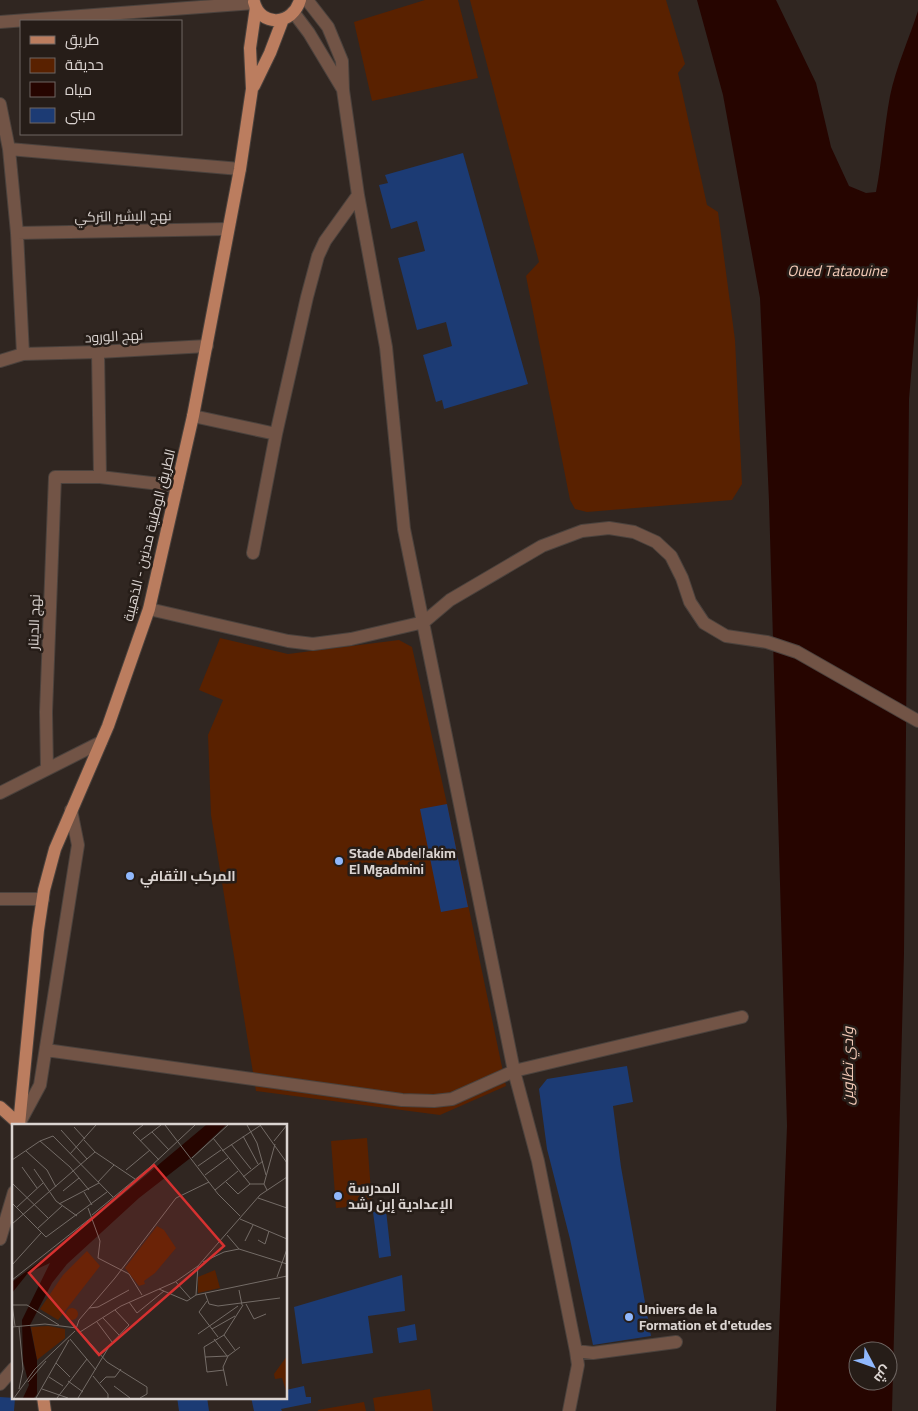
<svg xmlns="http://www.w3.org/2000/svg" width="918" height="1411" font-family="Georgia,Cairo,serif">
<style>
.green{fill:#592100}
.water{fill:#260500;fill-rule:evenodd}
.building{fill:#1c3b74}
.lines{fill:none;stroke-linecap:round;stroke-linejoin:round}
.minor-casing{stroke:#4b423d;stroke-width:14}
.major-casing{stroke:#4b423d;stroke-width:14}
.minor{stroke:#725446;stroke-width:12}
.major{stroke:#bb7d5f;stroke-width:12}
.poi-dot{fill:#90b8fd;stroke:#261d18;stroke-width:2}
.labels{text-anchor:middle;stroke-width:5;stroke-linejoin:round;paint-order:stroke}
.street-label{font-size:14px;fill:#dbd4d1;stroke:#261d18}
.poi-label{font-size:14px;font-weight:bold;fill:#dbd4d1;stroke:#261d18;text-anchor:start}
.water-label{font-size:15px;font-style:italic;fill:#f2c9b6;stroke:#261d18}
.inset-road{fill:none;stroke:#746c67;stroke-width:1}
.view{fill:#d63130;fill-opacity:0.15;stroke:#d63130;stroke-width:2.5}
.inset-edge{fill:none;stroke:#dbd4d1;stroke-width:2.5}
</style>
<rect width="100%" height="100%" fill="#302621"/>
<path class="green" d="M425,0H458L478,78L372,101L354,22Z
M470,0H666L685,64L678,73L707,205L718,212L735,340L742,484L732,500L587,512L575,509L570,500L526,276L539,262Z
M220,638L288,654L399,640L412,647L447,804L506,1086L440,1115L256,1091L211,815L208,735L223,700L199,690Z
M367,1138L372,1205L336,1208L331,1141Z
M430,1389L433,1411H375L373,1398Z
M364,1402L366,1411H318V1410Z"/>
<path class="water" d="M697,0H776L816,83L831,147L849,186L866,193L876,192C882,161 884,128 890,96C896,67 909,39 918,11V295L909,399L904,953L892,1411H776L787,1126L769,501L760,298L723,95ZM858,1351H888V1381H858Z"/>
<path class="building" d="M463,153L528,384L444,409L442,400L436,402L423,355L452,346L446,322L417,330L398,258L425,251L417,221L391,229L379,185L388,183L385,175Z
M447,804L468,907L441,912L420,809Z
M627,1066L633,1102L613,1106L621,1167L651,1336L593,1345L570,1239L547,1149L539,1089L547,1079Z
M386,1210L391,1256L379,1258L373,1212Z
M402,1275L405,1311L368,1316L373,1353L302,1364L294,1307Z
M415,1324L417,1340L399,1343L397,1328Z
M304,1386L306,1397H311V1403L281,1409L282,1411H254L251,1397H286V1390Z
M0,1397L15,1398L14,1411H0Z
M177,1397H207L209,1411H179Z"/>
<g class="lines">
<g class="minor-casing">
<path id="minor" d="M307,0L328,27L342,61L343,90L358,195L386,347L404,529L514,1071L538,1161L576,1351L578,1365L569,1411
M294,13L309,33L342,88
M0,22L254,3
M0,104L9,149L17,233L23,354
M9,149L240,169
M17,233L228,229
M98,352L100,477
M0,361L23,354L98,352L207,346
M193,416L276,434
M253,553L276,434L307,297L318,256L325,241L358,195
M149,609L288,641L313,644L351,639L424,622L450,600L542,546L582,531L609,528L634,532L656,542L671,556L682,578L690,602L704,623L726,636L767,642L797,652L918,721
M47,769L46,712L55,477H100L177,486
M0,793L101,742
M0,899H43
M46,1050L402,1100L434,1101L452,1099L514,1071L742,1017
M19,1124L40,1085L78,845L71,810
M0,1239L14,1192
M576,1351L593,1353L676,1342
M0,1384L14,1368"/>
</g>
<g class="major-casing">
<path id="major" d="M254,2C261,28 293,25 300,0
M254,86L270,53L283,19
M0,1107L19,1124
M19,1125L38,930L44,890L55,849L108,726L149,609L193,416L240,169L252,89L250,48L256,7
M43,1397L45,1411"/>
</g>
<use href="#minor" class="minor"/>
<use href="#major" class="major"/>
</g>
<g class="poi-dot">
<circle cx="339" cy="861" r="5"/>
<circle cx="130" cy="876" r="5"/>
<circle cx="338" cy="1196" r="5"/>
<circle cx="629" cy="1317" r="5"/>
</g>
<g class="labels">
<g class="street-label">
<text transform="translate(123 216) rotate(-1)" y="5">نهج البشير التركي</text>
<text transform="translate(114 336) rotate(-3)" y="5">نهج الورود</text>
<text transform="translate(149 535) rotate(-76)" y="5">الطريق الوطنية مدنين - الذهيبة</text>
<text transform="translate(34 622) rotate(-88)" y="5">نهج الدينار</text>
</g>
<g class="poi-label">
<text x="349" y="858">Stade Abdelاakim<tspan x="349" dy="16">El Mgadmini</tspan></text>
<text x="140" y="881">المركب الثقافي</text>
<text x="348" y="1193">المدرسة<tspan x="348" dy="16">الإعدادية إبن رشد</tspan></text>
<text x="639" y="1314">Univers de la<tspan x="639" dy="16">Formation et d'etudes</tspan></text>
</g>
<g class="water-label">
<text x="837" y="276">Oued Tataouine</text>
<text transform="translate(848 1066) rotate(-90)" y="5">وادي تطاوين</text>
</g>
</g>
<g transform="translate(12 1124)">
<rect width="275" height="275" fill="#302621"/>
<path d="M145,102L152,106L164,124L143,149L132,157L133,160L127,162L113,144ZM75,127L88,142L46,196L28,185L51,151ZM203,146L208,164L186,169V153ZM54 190a6 6 0 1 1 12 0a6 6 0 1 1-12 0ZM36,202L53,205V214L25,236L19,203ZM275,232V270L270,254L263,255L262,250Z" fill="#592100"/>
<path d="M194,1H214L181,32L127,74L55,140L40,159L18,201L25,236V270L22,274H11L17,261L11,237L10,196L38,139L16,149L0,169V158L53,119Z" fill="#260500"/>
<path class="inset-road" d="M131,1L121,9L147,36M153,1L206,70L228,92M235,1L245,19L254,51M248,1L275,39M62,3L73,15M49,6L75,35M140,8L157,26M231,12L246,40M201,14L238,60M72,16L83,28L123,55M128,17L149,1M262,17L275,1M219,20L239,45M14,27L35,46L44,63M210,27L249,1M58,30L84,1M180,34L216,1M0,36L28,17M186,42L209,26M10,43L25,64M22,45L44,77L65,92M114,46L138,26M193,51L216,34M231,53L251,37M86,58L102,41M214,58L226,70L238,60H252M0,59L36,94M77,66L58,43L28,17L41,12L101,73M203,66L226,47M255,66L252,60L263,20M51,67L67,54M72,68L80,81M246,74L275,84M0,79L34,113L95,68M47,80L87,59M5,83L31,59M76,84L88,117L86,134L117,150L130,171M80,91L137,44L183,1M228,95L275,115M0,100L83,28M25,105L50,82M215,111L227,125M246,116L253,120L257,107M233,117L241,101M191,138L212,128L227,125L275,140M0,141L29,109M186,142L184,171L275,152M265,153L275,125M0,156L80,93M164,158L179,175M147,165L175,177L184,171M227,166L230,181M193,169L197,180L206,182L268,174M195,177L187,188L206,213M117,178L125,189L152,167M0,180L3,202M234,180L242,195L254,190M1,181H15L47,201M77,184L86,183L117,166M91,194L107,211M85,198L100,218M7,202L11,245L7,265M0,203L33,200L65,204M64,205L67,196L103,154L164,74L197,58M200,205L223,192M68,208L109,182L163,158L186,142L248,71L275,53M69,209L95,238L135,263V270L128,274M186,210L226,182M212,211L223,226M58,215L84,246M202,215L215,232M193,233L216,232L228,223M44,239L58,253M212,246L195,248L192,223L212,211L231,181M81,252L96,270V274M37,253L51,262M56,257L71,268M16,258L34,237M88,259L94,253H103L109,245M102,262L118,274M215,262L211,243L216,232M30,265L56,274M2,274L23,245L63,207M24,274L57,216M45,274L75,235M66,274L98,221L117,201L103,186"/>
<path class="view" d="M142,41L212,122L87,231L17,149Z"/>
<rect width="275" height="275" class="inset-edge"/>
</g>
<rect x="20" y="20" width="162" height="115" fill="#261d18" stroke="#6e6662"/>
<rect x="30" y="36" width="25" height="8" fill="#bb7d5f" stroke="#6e6662"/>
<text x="65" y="45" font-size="15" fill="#dbd4d1">طريق</text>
<rect x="30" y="58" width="25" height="15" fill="#592100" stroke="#6e6662"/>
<text x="65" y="70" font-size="15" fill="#dbd4d1">حديقة</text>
<rect x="30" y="82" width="25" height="15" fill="#260500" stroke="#6e6662"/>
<text x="65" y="95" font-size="15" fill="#dbd4d1">مياه</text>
<rect x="30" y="108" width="25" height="15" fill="#1c3b74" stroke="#6e6662"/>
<text x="65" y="120" font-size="15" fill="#dbd4d1">مبنى</text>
<g transform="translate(873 1366) rotate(131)"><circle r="24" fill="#261d18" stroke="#6e6662"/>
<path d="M0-4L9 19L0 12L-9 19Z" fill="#90b8fd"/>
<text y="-8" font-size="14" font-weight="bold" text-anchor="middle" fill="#dbd4d1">ش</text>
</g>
</svg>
